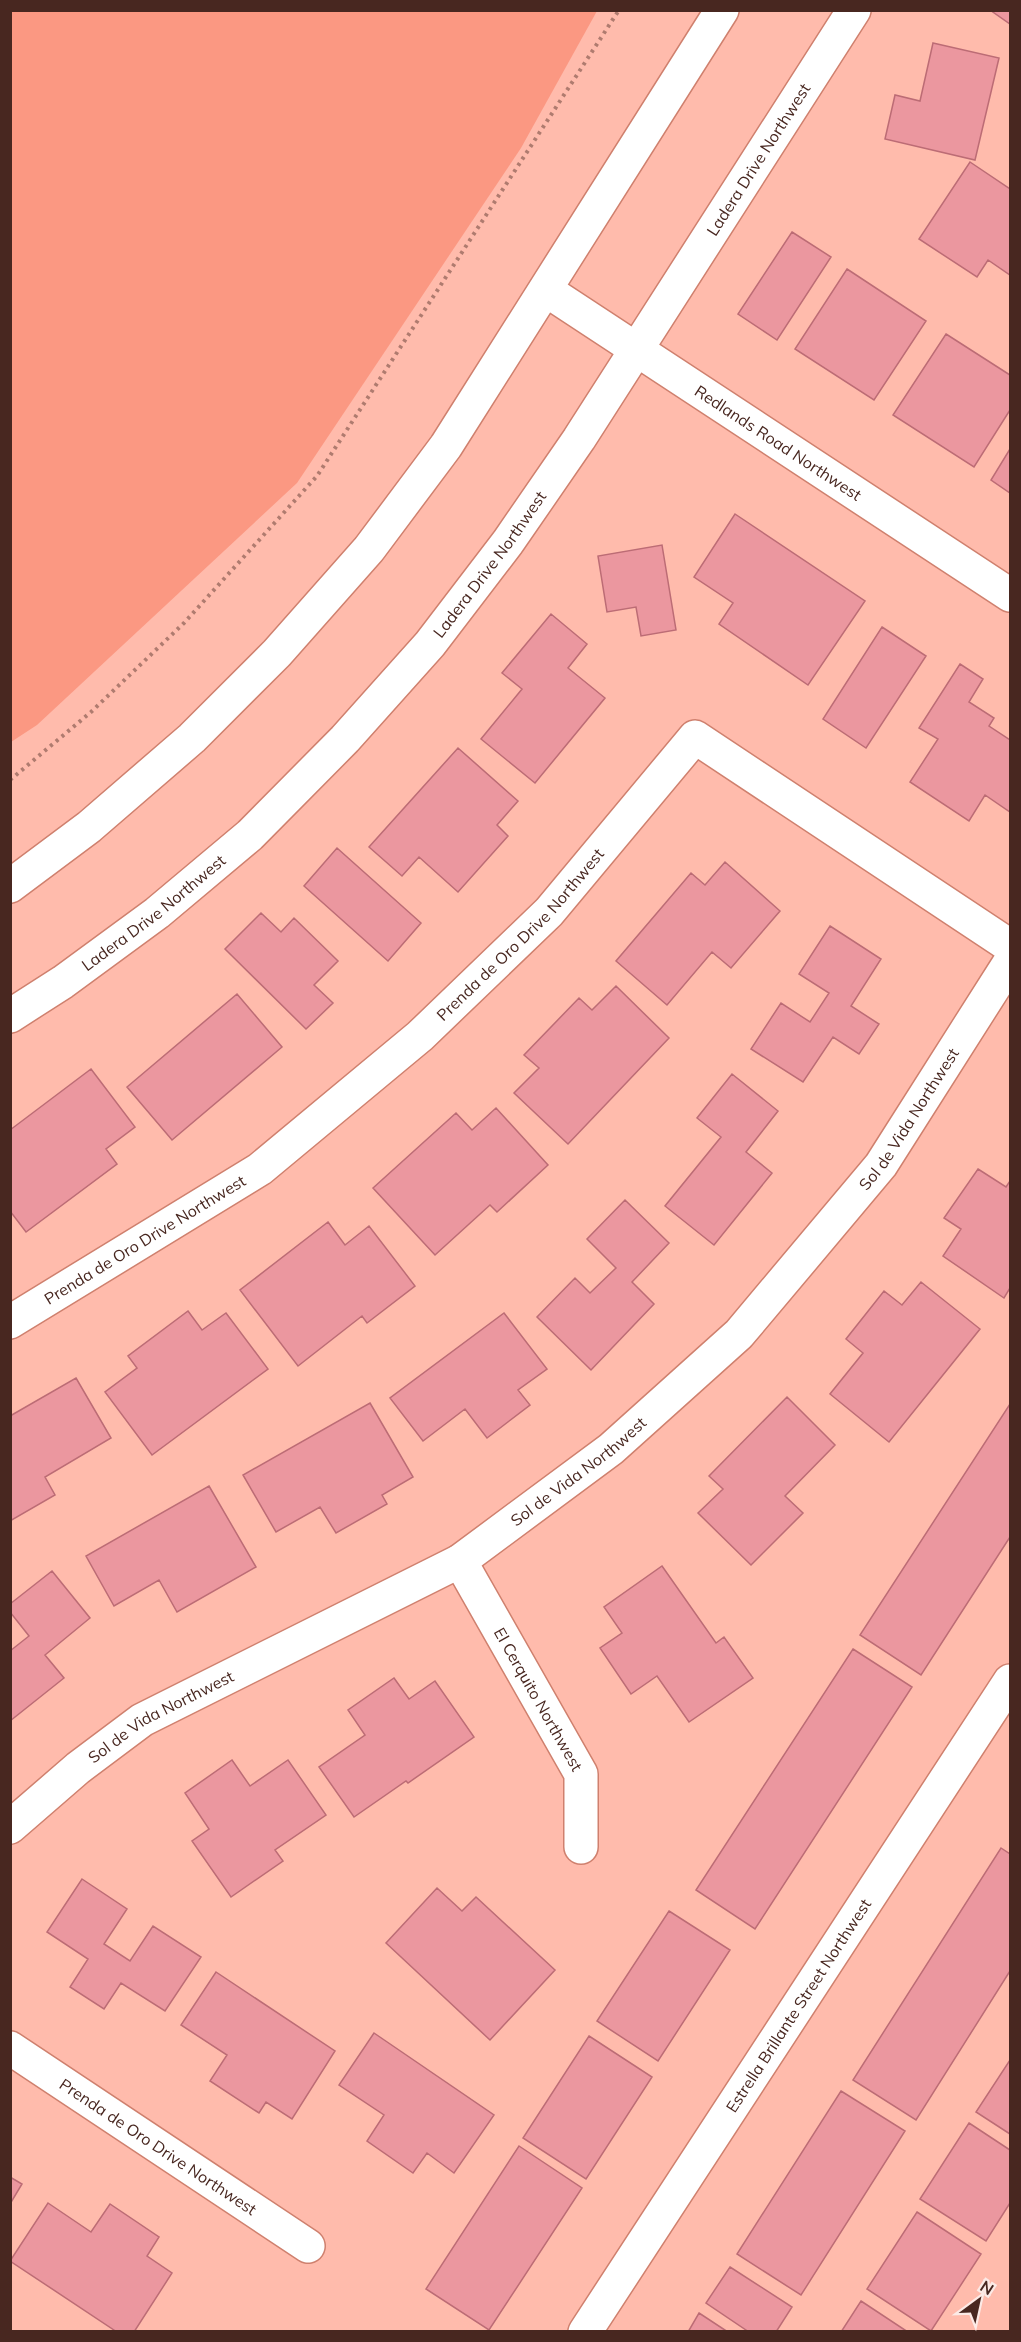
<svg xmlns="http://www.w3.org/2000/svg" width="1021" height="2342" font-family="Mulish,sans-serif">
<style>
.green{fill:#fb9882}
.building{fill:#eb979f;stroke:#bc6c75;stroke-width:1.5}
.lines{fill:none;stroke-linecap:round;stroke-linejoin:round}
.minor-casing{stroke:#cf806e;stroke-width:36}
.path{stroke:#af7b6f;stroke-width:4;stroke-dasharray:3 4.5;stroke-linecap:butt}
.minor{stroke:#fff;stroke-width:33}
.labels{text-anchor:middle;stroke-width:6;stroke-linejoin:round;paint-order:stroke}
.street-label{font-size:16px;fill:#482720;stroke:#fceae6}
</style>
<rect width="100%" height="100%" fill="#ffbbac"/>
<path class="green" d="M11,10L597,11L521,148L297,483L37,725L11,742Z"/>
<path class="building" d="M990,10H1010V24Z
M933,43L999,58L975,160L885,139L895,95L920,101Z
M970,162L1010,189V275L988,260L977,277L919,239Z
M792,232L831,257L777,340L738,314Z
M847,269L926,321L874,400L795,349Z
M946,334L1010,375V410L974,467L893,415Z
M1010,449V493L991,480Z
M735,514L865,601L808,685L719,624L733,603L694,577Z
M662,545L676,630L641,636L636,607L607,612L598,556Z
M551,614L587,644L568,668L605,698L535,783L481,739L522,689L502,673Z
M882,627L926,656L866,748L823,719Z
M960,664L983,679L969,702L994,718L989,726L1010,740V812L985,795L969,821L910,782L938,739L919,728Z
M458,748L518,801L497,825L508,836L458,892L419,857L402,876L369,847Z
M337,848L421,923L388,961L304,886Z
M725,862L780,911L731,968L712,952L667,1005L616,961L691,873L705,885Z
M261,913L281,932L294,918L338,961L314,985L333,1003L306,1029L225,949Z
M830,926L881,959L851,1006L879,1024L859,1054L833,1037L803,1082L751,1049L781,1003L810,1022L829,993L799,974Z
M616,986L669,1038L568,1144L514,1093L539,1068L524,1055L579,998L592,1010Z
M237,994L282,1047L172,1140L127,1087Z
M91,1069L135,1127L106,1149L117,1164L26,1232L10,1211V1130Z
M732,1074L778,1111L746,1152L772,1173L714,1245L665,1206L721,1137L697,1118Z
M496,1108L548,1165L497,1212L490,1205L435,1255L373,1188L456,1113L472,1130Z
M978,1169L1006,1187L1010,1181V1288L1004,1298L943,1256L961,1229L944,1218Z
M625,1200L669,1243L632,1282L654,1304L591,1370L537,1317L575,1278L590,1293L616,1268L587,1239Z
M328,1222L345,1245L369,1226L415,1286L367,1323L362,1316L298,1366L240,1290Z
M921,1282L980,1329L889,1442L830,1394L863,1353L846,1339L884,1291L902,1305Z
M188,1311L202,1330L226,1313L268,1369L152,1455L105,1392L137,1368L128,1356Z
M504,1313L547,1369L518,1390L530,1405L487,1438L465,1409L423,1441L390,1398Z
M76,1378L111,1438L45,1477L55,1495L10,1521V1416Z
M787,1397L835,1445L785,1496L803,1513L751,1565L698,1513L723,1489L709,1476Z
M370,1403L413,1477L382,1495L387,1504L336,1533L320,1507L276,1532L243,1475Z
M1010,1404V1537L921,1675L860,1635Z
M209,1486L256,1567L177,1612L159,1580L114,1606L86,1556Z
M662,1566L716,1643L724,1637L753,1678L689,1722L657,1676L631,1694L600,1648L622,1633L604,1607Z
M52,1571L90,1618L45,1655L64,1678L10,1721V1651L29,1636L10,1612V1604Z
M853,1649L912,1687L755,1929L696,1890Z
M394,1678L409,1699L435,1681L474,1737L408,1783L406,1781L354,1817L319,1767L365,1735L348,1710Z
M232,1760L250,1786L288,1760L326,1815L275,1850L283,1861L231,1897L192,1841L209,1829L185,1793Z
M1001,1848L1010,1854V1971L916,2120L853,2080Z
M82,1879L127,1909L104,1944L130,1961L153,1926L201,1957L165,2011L121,1983L104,2009L70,1987L88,1959L47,1932Z
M437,1888L462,1911L476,1897L555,1970L490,2040L386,1943Z
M669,1911L730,1950L658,2061L597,2021Z
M216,1972L335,2051L292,2119L266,2102L259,2113L210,2081L227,2055L181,2025Z
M374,2033L494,2115L454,2173L427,2153L413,2173L367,2141L384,2115L339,2085Z
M589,2036L652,2077L586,2179L523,2138Z
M1010,2060V2134L976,2112Z
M841,2091L905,2131L801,2295L737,2254Z
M969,2123L1010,2150V2203L986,2241L920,2199Z
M519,2146L582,2188L489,2330L426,2289Z
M10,2177L22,2184L10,2204Z
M48,2203L91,2232L110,2204L159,2237L147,2256L172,2273L134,2332H117L10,2261Z
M917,2212L981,2254L931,2331L867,2289Z
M730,2267L792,2307L776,2332H749L706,2303Z
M861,2301L908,2332H841Z
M699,2313L728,2332H688Z"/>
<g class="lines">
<g class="minor-casing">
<g id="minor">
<path id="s1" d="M546,290L1010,595"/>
<path d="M10,886L89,827L192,738L277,653L369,549L446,446L722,10"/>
<path id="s2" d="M10,1016L63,982L157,913L250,835L345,739L430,644L508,542L579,439L854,10"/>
<path id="s3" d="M10,1322L260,1169L420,1036L549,912L695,737L1010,946"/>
<path id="s4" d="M460,1561L581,1774V1847"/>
<path id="s5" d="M10,1827L78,1768L142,1720L460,1561L611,1449L739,1334L881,1165L1010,962"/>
<path id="s6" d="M10,2048L308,2246"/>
<path id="s7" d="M585,2332L1010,1681"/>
</g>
</g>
<path class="path" d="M10,11L11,10
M10,780L91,712L184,623L317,476L619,10"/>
<use href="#minor" class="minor"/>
</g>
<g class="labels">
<g class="street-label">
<text dy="6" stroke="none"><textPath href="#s2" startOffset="1149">Ladera Drive Northwest</textPath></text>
<text dy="6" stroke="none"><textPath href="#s1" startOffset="278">Redlands Road Northwest</textPath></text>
<text dy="6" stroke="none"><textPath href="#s2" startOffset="663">Ladera Drive Northwest</textPath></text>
<text dy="6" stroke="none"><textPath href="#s2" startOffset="177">Ladera Drive Northwest</textPath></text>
<text dy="6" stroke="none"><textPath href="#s3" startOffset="644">Prenda de Oro Drive Northwest</textPath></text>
<text dy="6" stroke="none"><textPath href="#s5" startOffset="1160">Sol de Vida Northwest</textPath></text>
<text dy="6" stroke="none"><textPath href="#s3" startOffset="158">Prenda de Oro Drive Northwest</textPath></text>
<text dy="6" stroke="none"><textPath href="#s5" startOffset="674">Sol de Vida Northwest</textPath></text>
<text dy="6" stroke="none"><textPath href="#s4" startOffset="159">El Cerquito Northwest</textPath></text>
<text dy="6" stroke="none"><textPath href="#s5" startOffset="188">Sol de Vida Northwest</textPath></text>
<text dy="6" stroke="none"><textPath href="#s7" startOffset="390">Estrella Brillante Street Northwest</textPath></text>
<text dy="6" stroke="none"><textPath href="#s6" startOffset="178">Prenda de Oro Drive Northwest</textPath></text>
</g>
</g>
<rect width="1021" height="2342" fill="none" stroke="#482720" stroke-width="24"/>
<g transform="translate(979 2300) rotate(33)" stroke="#fceae6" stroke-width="4.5" paint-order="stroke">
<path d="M0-4.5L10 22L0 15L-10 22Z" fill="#482720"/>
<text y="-9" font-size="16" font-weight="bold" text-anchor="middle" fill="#482720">N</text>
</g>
</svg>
